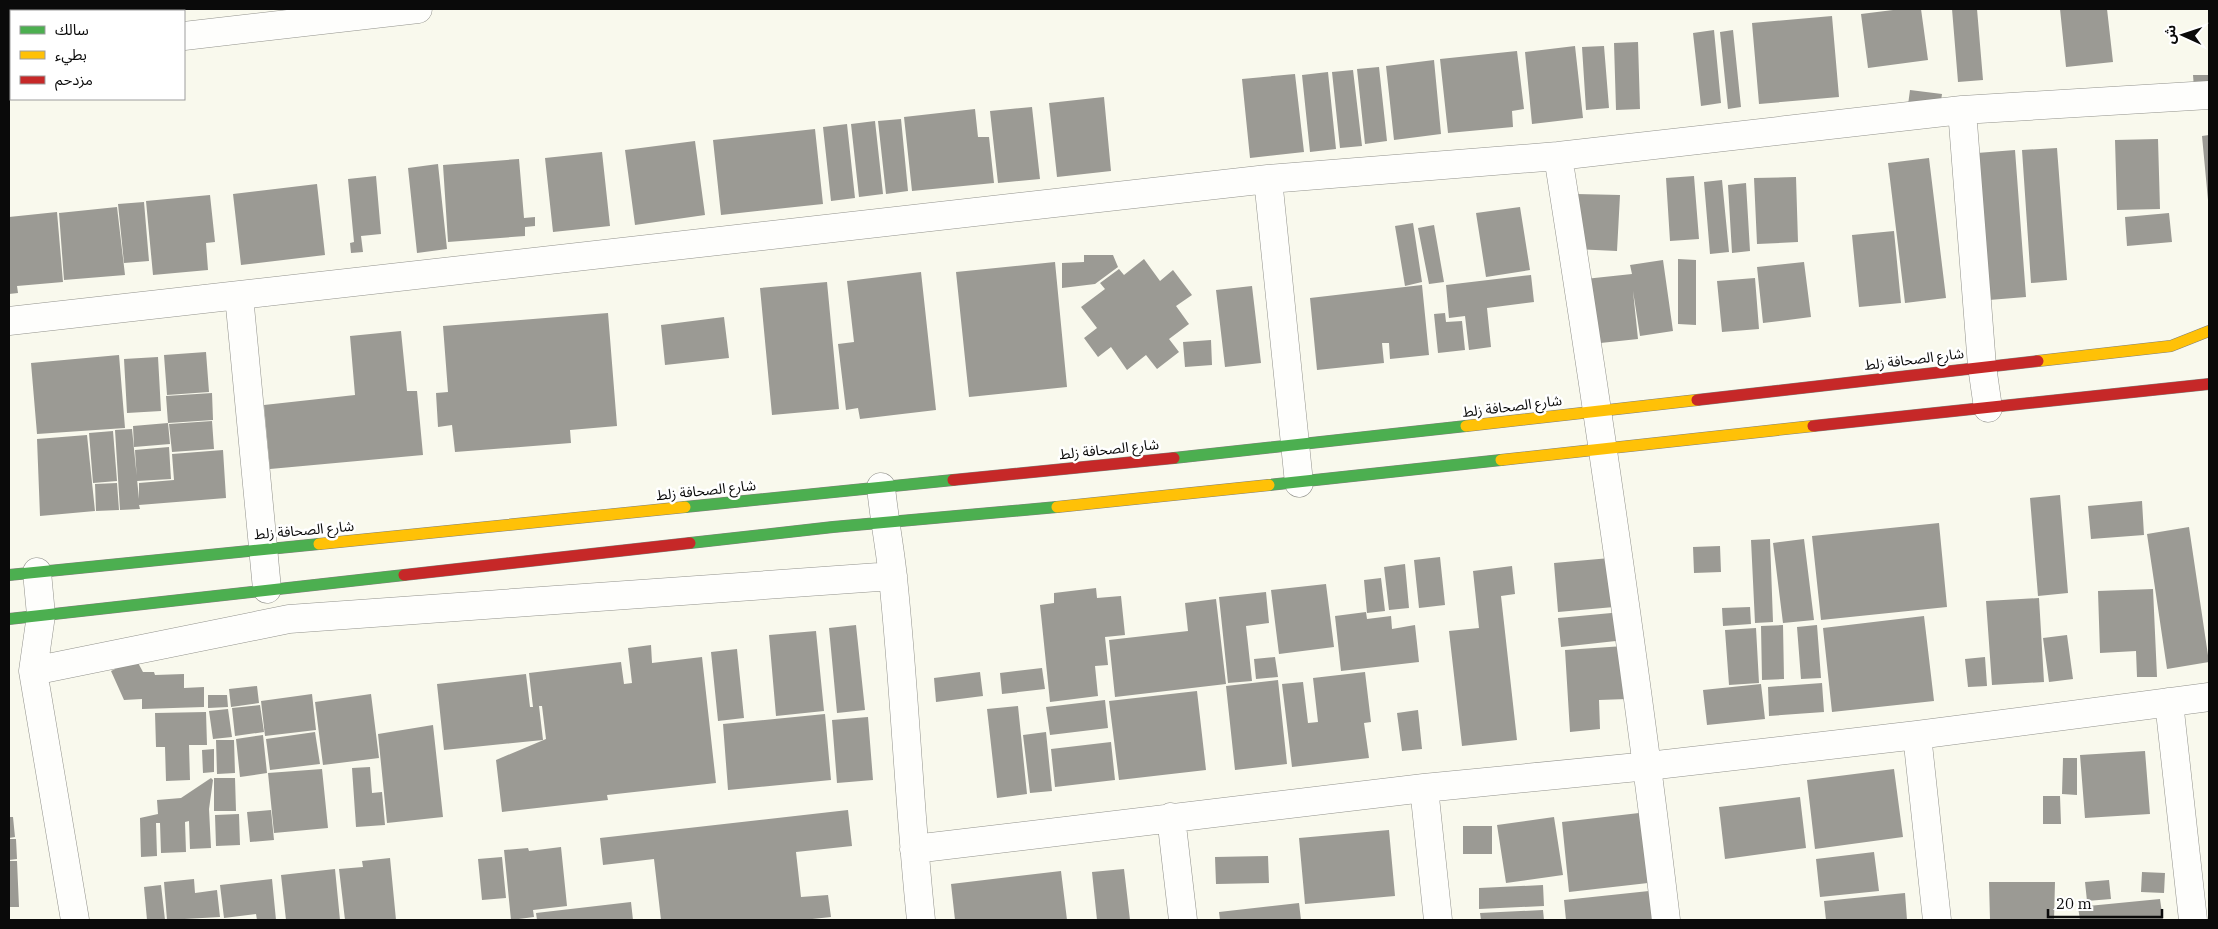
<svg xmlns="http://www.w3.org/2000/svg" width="2218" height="929" font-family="'IBM Plex Serif','Noto Sans Arabic',serif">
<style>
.building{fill:#9b9a94}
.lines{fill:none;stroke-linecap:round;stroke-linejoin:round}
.street-casing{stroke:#92928c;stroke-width:29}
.fast-casing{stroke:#7f7f7a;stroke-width:12}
.slow-casing{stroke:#7f7f7a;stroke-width:12}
.jam-casing{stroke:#7f7f7a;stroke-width:12}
.street{stroke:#fefefc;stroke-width:28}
.fast{stroke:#4caf50;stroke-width:11}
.slow{stroke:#ffc107;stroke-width:11}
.jam{stroke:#c62828;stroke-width:11}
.labels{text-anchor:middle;stroke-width:5;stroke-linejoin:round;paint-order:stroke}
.street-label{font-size:14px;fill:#0a0a0a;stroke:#fff}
</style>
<rect width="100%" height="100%" fill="#f9f9ed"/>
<path class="building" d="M1901,9H1921L1928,60L1868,68L1861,14Z
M1952,9H1977L1983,80L1958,82Z
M2060,9H2107L2113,62L2066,67Z
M1832,16L1839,97L1759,104L1752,23Z
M1714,30L1721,103L1701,106L1693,33Z
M1733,30L1741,107L1728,109L1720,32Z
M1638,42L1640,109L1616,110L1614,43Z
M1575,46L1583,118L1532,124L1525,52Z
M1604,46L1609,108L1586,110L1582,47Z
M1517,51L1524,109L1512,111L1513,127L1448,133L1440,59Z
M1434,60L1441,134L1394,140L1386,66Z
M1379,67L1387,141L1365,144L1357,69Z
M1353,70L1362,146L1340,148L1332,72Z
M1328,72L1336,149L1310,152L1302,75Z
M1295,74L1304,152L1250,158L1242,79Z
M2193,75H2209V88H2194Z
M1910,90L1942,94L1940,108L1908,105Z
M1104,97L1111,171L1057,177L1049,103Z
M1032,107L1040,179L998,183L990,111Z
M975,109L978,137H989L994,183L912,191L904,117Z
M901,119L908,191L886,194L878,121Z
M875,121L883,194L859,197L851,124Z
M847,124L855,198L831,201L823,127Z
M815,129L823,204L721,215L713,140Z
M2209,135V200H2208L2202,136Z
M2158,139L2160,209L2117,210L2115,140Z
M695,141L705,215L635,225L625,150Z
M2057,148L2067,280L2031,283L2022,150Z
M2015,150L2026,297L1989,300L1977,153Z
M602,152L610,226L553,232L545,158Z
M1929,158L1946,298L1905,303L1888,163Z
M519,159L524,218L535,217V226L525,227V236L448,242L443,165Z
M438,164L447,249L417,253L408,168Z
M376,176L381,234L361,236L363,252L351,253L350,243L354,242L348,179Z
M1694,176L1699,239L1670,241L1666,178Z
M1796,177L1798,242L1757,244L1754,178Z
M1722,180L1729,252L1710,254L1704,182Z
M1746,183L1750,251L1732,253L1728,185Z
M317,184L325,255L241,265L233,194Z
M1576,194L1620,195L1617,251L1574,249Z
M210,195L215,242L206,243L208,270L153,275L146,201Z
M144,202L149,261L124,263L118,204Z
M117,207L125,275L64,280L59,213Z
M1520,207L1530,270L1486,277L1476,213Z
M57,212L63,282L17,286L18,293L9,294V217Z
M2169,213L2172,242L2127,246L2125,217Z
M1413,223L1422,282L1405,286L1395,226Z
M1434,225L1444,282L1429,284L1418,228Z
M1894,231L1901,303L1859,307L1852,235Z
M1084,255H1113L1118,267L1095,284L1062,288V263L1084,262Z
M1144,259L1160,281L1173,270L1192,295L1176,306L1189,324L1169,339L1179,352L1157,369L1146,355L1127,370L1111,347L1098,357L1084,338L1097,328L1081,307L1105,289L1100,283L1119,269L1124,275Z
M1678,259L1696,260V325L1678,324Z
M1663,260L1673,331L1640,336L1633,291L1638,339L1591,344L1585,279L1632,274L1630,265Z
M1055,262L1067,387L969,397L956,272Z
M1804,262L1811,317L1763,323L1757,267Z
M921,272L936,410L860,419L858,408L846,410L838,344L854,342L847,281Z
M1531,275L1534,302L1487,308L1491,347L1469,350L1465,316L1449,318L1446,285Z
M1755,278L1759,329L1722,332L1717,281Z
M827,282L839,409L772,415L760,288Z
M1422,285L1429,355L1390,359L1389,343H1382L1384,363L1317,370L1310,298Z
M1252,286L1261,363L1225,367L1216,290Z
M608,313L617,426L570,430L571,443L455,452L452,425L438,427L436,393L448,392L443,326Z
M1445,313L1446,322L1462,321L1465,350L1438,353L1434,314Z
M724,317L729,358L665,365L661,325Z
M401,331L407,391H417L423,455L270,469L264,405L355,395L350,336Z
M1211,340L1212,365L1185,367L1183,342Z
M206,352L209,392L167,395L164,355Z
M119,355L125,428L37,434L31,363Z
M158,357L161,411L127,413L124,359Z
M212,393L213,420L168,423L166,396Z
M212,421L214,449L172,452L169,424Z
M168,423L170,444L134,447L133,426Z
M132,429L139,499V483L174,480L172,454L223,450L226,498L139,505L140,509L120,510L115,430Z
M113,431L117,481L93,483L89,433Z
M87,435L95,511L40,516L37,439Z
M169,447L171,479L137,481L135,450Z
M117,483L119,510L96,511L95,484Z
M2060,495L2068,593L2038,596L2030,498Z
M2142,501L2144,535L2091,539L2088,506Z
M1939,523L1947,607L1821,620L1812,536Z
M2189,527L2209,662L2167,669L2147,534Z
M1770,539L1773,622L1755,623L1751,540Z
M1804,539L1814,620L1783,623L1773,543Z
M1720,546L1721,572L1694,573L1693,547Z
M1440,557L1445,605L1419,608L1414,560Z
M1610,558L1614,607L1558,612L1554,563Z
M1405,564L1409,608L1389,610L1384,567Z
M1512,566L1515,594L1501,596L1517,740L1462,746L1449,631L1479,628L1473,571Z
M1381,578L1385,611L1367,613L1364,580Z
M1326,584L1334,647L1279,654L1271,590Z
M1096,588L1097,598L1121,596L1125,635L1105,637L1108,665L1095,666L1098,696L1050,702L1040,605L1054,603V593Z
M2153,589L2157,677H2137L2136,651L2100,653L2098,591Z
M1266,592L1269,623L1246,626L1252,681L1228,683L1219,597Z
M2039,598L2044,682L1992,685L1986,601Z
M1216,599L1226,684L1115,697L1109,640L1188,631L1185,603Z
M1750,607L1751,624L1723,626L1722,608Z
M1366,612L1367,619L1391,616L1392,629L1415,625L1419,662L1341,671L1335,616Z
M1622,612L1625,640L1561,647L1558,618Z
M1924,616L1934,701L1832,712L1823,628Z
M856,625L865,710L837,713L829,628Z
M1783,625L1784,679L1762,680L1761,626Z
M1817,625L1821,678L1801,679L1797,627Z
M1756,628L1759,683L1729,685L1725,630Z
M816,631L824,711L776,716L769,635Z
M2067,635L2073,679L2049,682L2043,638Z
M651,645L652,663L702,657L716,783L607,795L608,800L502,812L496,760L546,739L542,706H539L543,740L444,750L437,684L526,674L530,707H533L529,673L621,662L624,684L632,683L628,648Z
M1624,646L1627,699L1599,700L1600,729L1570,732L1565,650Z
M737,649L744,718L718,721L711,652Z
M1275,657L1278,677L1256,679L1254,659Z
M1985,657L1987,686L1968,687L1965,659Z
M136,659L143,672H154L155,675L184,674V688L204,687V707L142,709V699L124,700L111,671Z
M1042,668L1045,689L1002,694L1000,673Z
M980,672L983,696L936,702L934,678Z
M1365,672L1371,722L1364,723L1369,758L1292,767L1282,684L1303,682L1308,723L1318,722L1313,678Z
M1278,680L1287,764L1235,770L1226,686Z
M1822,683L1824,712L1769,716L1768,687Z
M1761,684L1765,719L1707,725L1703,690Z
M257,686L259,703L231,707L229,689Z
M1197,691L1206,770L1119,780L1109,701Z
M312,694L316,730L265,736L261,701Z
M371,694L379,758L323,765L315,702Z
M208,695H227L228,707L208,708Z
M1105,700L1108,728L1050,735L1046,707Z
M260,705L264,732L235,736L232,708Z
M1018,706L1027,794L997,798L987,709Z
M228,709L232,737L213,739L209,711Z
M1418,710L1422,749L1402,751L1397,713Z
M206,712L207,745H189L190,780L166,781L165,747H156L155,713Z
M825,714L831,780L728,790L723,724Z
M868,717L873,780L837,783L832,720Z
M433,725L443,817L387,823L378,734Z
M315,732L320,764L270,770L266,739Z
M1046,732L1052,791L1030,793L1023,735Z
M263,735L267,773L240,777L236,739Z
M216,740H234L235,773L217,774Z
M1111,742L1115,780L1055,787L1051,749Z
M214,749V772L203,773L202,750Z
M2145,751L2150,814L2085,818L2080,755Z
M2063,758H2077V795L2062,794Z
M370,767L372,793L382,792L385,825L356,827L352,768Z
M322,769L328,828L274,833L268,773Z
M1894,769L1903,837L1815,849L1807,780Z
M211,778L213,780L209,809L211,848L190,849L189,821L185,822L186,852L161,853L160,823H156L157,856L141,857L140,818L158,814L157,800L181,798Z
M214,778H235L236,811H214Z
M2043,796H2060L2061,824H2043Z
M1800,797L1806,848L1725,859L1719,807Z
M271,810L274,840L250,842L247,812Z
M848,810L852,846L796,852L801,897L828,895L831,917L803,920H661L654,859L603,865L600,838Z
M1639,813L1648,883L1569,892L1562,822Z
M239,814L240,845L216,846L215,815Z
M9,817H13L15,837L9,838Z
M1554,817L1563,875L1506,883L1497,825Z
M1463,826H1492V854H1463Z
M1389,830L1395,896L1305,904L1299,838Z
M9,839H16L17,859L9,860Z
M561,847L567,906L533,910L534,917L511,920L504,850L528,848L529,851Z
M1874,852L1879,891L1820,897L1816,859Z
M1268,856L1269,883L1216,884L1215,857Z
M502,857L506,898L482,900L478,859Z
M390,858L396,920H345L339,869L363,867L362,861Z
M9,861H17L19,907H9Z
M335,869L340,920H286L281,875Z
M1124,869L1130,920H1097L1092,872Z
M1061,871L1067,920H955L951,884Z
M2142,872L2165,873L2164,893L2141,892Z
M194,879L195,893L217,890L220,917L167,920L164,882Z
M272,879L276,920H257L256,914L224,918L220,885Z
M2109,880L2111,899L2087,901L2085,882Z
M1989,882H2055L2054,920H1990Z
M161,885L165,920H147L144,887Z
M1543,885L1544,906L1479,909V888Z
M1649,891L1652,920H1566L1564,900Z
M1905,893L1907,920H1826L1824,901Z
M2160,899L2163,920H2080L2078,907Z
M631,902L633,920H537L536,913Z
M1299,903L1301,920H1220L1219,912Z
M1543,910L1544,920H1481L1480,913Z"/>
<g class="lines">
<g class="street-casing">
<path id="street" d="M184,36L418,9
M9,56L11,55
M1962,110L1982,366L1988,408
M1558,156C1598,410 1636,665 1666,920
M1268,179L1299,483
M239,296L267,589
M9,321L1268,179L1558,156L1962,110L2209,95
M881,487C884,518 890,548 893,578C905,692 909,806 921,920
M37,572L41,615L33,671L75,920
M33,671L289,619L893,576
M2169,702L2193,920
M1917,735L1937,920
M1424,788L1438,920
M1171,817L1183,920
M914,849L1424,788L1648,766L1917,735L2209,697"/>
</g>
<g class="fast-casing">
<path id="fast" d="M1174,458L1466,426
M1269,485L1501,460
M685,507L953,480
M690,543L833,527L1057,507
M9,575L319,544
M9,619L404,575"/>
</g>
<g class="slow-casing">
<path id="slow" d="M2038,361L2171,346L2209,331
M1466,426L1697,400
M1501,460L1813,426
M1057,507L1269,485
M319,544L685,507"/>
</g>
<g class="jam-casing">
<path id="jam" d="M1697,400L2038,361
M1813,426L2209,384
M953,480L1174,458
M404,575L690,543"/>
</g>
<use href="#street" class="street"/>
<use href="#fast" class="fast"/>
<use href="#slow" class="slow"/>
<use href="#jam" class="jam"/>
</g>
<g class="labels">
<g class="street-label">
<text transform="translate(1914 359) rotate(-7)" y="5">شارع الصحافة زلط</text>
<text transform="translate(1512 406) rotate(-7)" y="5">شارع الصحافة زلط</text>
<text transform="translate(1109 449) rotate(-6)" y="5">شارع الصحافة زلط</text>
<text transform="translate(706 490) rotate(-6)" y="5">شارع الصحافة زلط</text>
<text transform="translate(304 530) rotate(-5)" y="5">شارع الصحافة زلط</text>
</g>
</g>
<rect width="2218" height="929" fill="none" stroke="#0a0a0a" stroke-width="20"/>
<rect x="10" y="10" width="175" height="90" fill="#ffffff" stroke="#9d9d9d"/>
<rect x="20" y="26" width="25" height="8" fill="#4caf50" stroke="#9d9d9d"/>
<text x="55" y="35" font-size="15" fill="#0a0a0a">سالك</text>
<rect x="20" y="51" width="25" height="8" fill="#ffc107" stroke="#9d9d9d"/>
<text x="55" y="60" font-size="15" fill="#0a0a0a">بطيء</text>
<rect x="20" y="76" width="25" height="8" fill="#c62828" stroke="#9d9d9d"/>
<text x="55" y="85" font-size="15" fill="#0a0a0a">مزدحم</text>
<g transform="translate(2183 35) rotate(273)" stroke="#ffffff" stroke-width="4" paint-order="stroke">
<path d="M0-4L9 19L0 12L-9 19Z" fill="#0a0a0a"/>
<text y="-8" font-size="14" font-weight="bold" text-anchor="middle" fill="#0a0a0a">ش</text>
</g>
<path d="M2048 909v8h114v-8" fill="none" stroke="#0a0a0a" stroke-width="2.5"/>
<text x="2056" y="909" font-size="15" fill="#0a0a0a" stroke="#ffffff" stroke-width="4" paint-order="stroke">20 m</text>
</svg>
